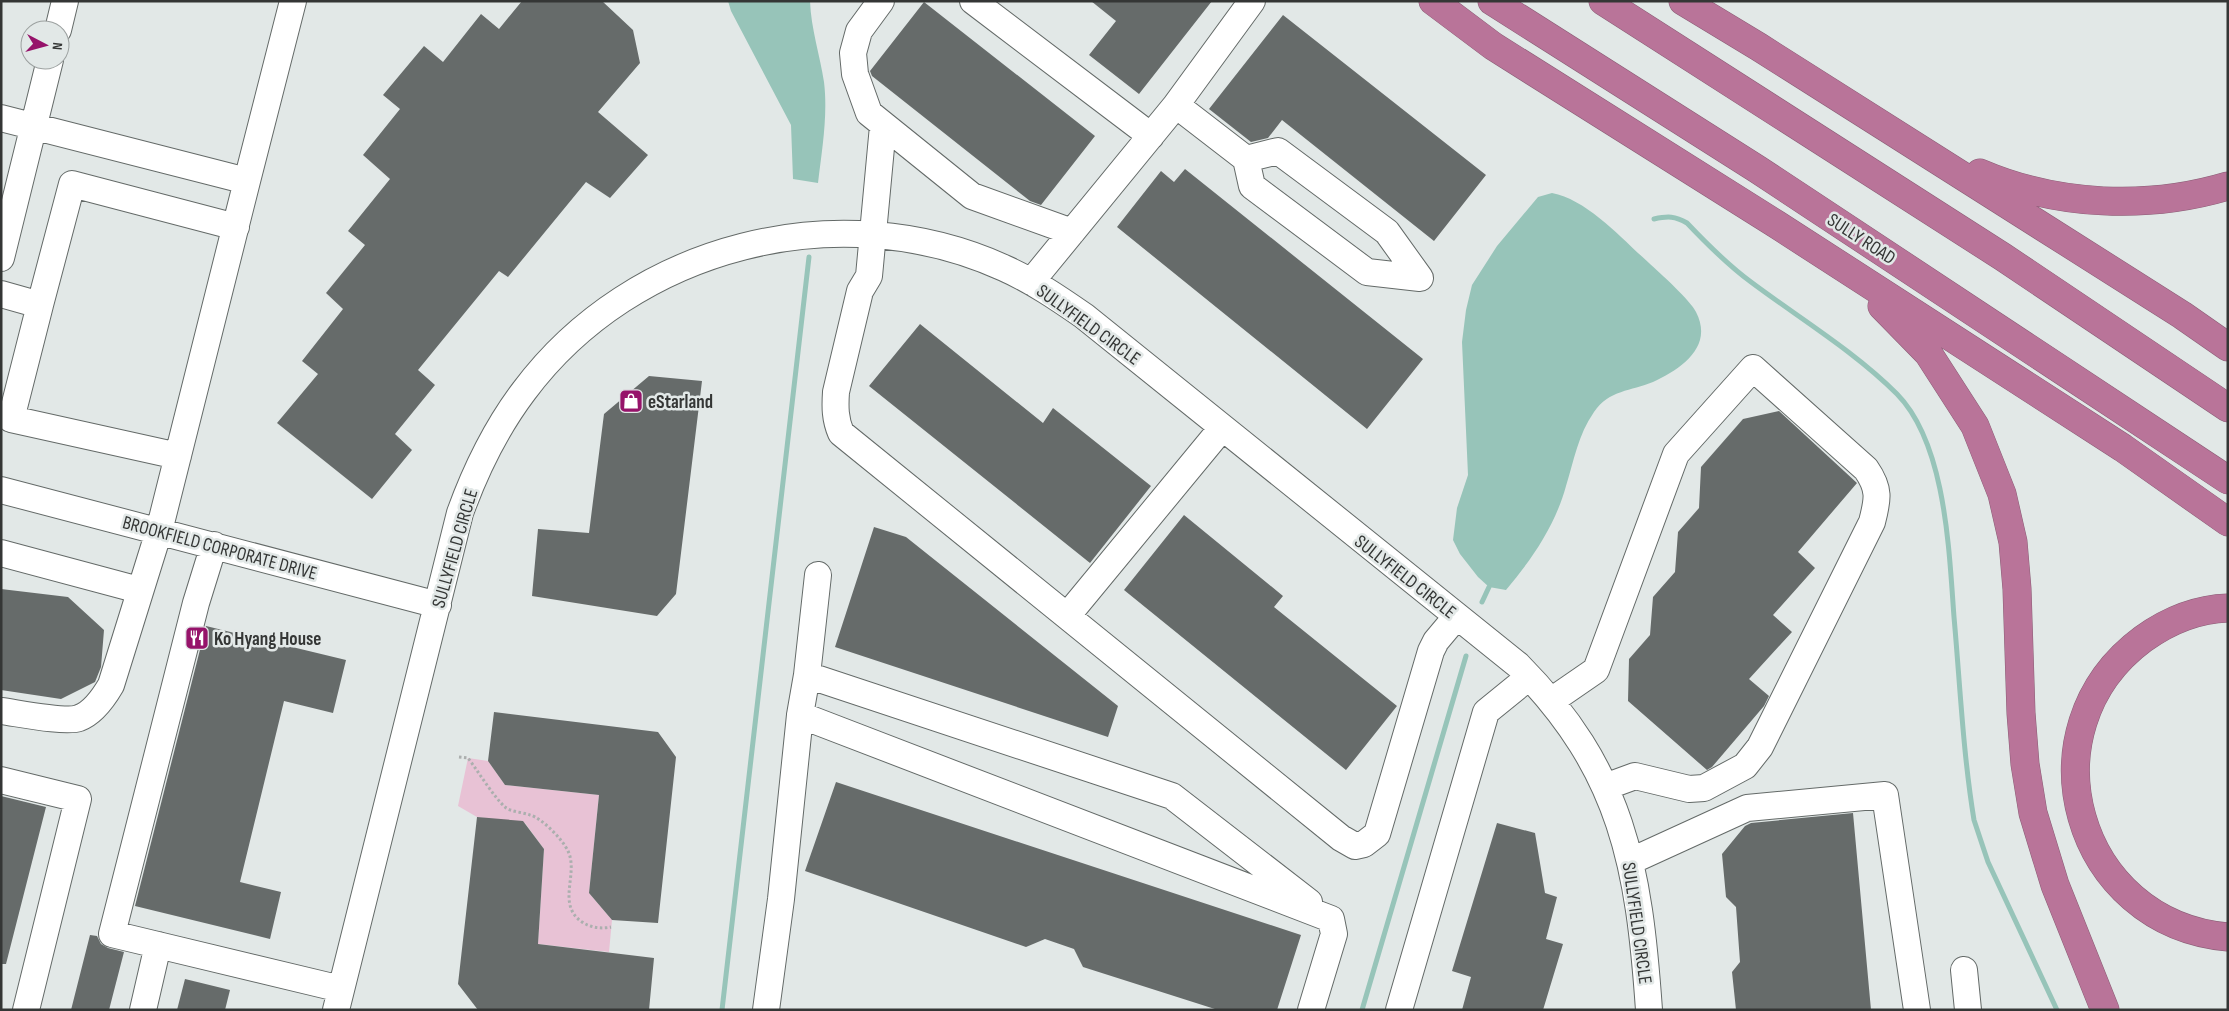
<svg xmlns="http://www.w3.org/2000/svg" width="2229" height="1011" font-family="'Sofia Sans Condensed',sans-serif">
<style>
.green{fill:#e8c2d5}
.water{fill:#97c4b9}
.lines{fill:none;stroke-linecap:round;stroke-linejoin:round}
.stream{stroke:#97c4b9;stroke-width:5}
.building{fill:#666b6a}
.minor-casing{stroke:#646a68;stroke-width:28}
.highway-casing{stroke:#8a5e76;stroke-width:29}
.path{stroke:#abafae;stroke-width:3;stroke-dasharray:2.5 2.5;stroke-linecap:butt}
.minor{stroke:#fff;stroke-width:26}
.highway{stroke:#b97499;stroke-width:28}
.labels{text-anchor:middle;stroke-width:5;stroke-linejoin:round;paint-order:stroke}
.street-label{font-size:19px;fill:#343635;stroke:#e2e8e7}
.poi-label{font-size:19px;font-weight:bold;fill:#343635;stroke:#e2e8e7;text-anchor:start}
</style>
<rect width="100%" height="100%" fill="#e2e8e7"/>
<path class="green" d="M468,758L488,761L505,785L599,795L589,893L612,920L609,952L538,944L544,849L525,823L477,817L458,806Z"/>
<path class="water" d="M728,1H810C811,29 820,55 824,82C828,115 822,150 818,183L793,179L791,125L731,11Z
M1552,193C1588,200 1622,239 1649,263C1659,272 1691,301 1696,312C1714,347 1681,369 1653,382C1631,391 1609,390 1594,412C1578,435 1574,460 1566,486C1555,526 1532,559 1506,590L1489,587L1478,577L1460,554L1453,540L1457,508L1468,475L1462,342L1466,310L1472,285L1497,246L1538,197Z"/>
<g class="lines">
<path class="stream" d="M1654,219C1668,216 1675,216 1687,223C1706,243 1729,266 1751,282C1799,318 1854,351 1897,394C1946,444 1949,551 1954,617C1960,684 1963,753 1974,820L1988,862L2057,1010
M1482,602L1489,587
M722,1010L809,257
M1362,1010L1466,656"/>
</g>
<path class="building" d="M522,1H602L633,30L640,63L598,112L648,155L610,198L586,182L508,277L499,271L418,370L435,385L395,434L412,450L372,499L277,423L318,374L302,361L343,309L326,293L365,245L348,231L390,179L363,155L400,109L383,95L424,46L443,62L481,14L499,29Z
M1091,1H1212L1139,94L1089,55L1116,21Z
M924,2L1095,136L1041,205L1030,201L872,76L870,71Z
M1283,15L1486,175L1434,241L1282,120L1268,138L1251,142L1209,109Z
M1185,169L1423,359L1367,429L1117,227L1161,171L1174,182Z
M920,324L1043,423L1053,408L1151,486L1090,563L869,386Z
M649,376L702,381L676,594L657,616L532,596L538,529L589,533L604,414Z
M1779,411L1857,483L1798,552L1815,568L1773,615L1792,632L1749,679L1769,696L1764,706L1712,767L1707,770L1628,701L1629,659L1650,635L1653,597L1675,572L1678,532L1699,508L1701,467L1743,419Z
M1184,515L1283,596L1274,607L1397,706L1346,770L1124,590Z
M874,527L906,537L1118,706L1108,737L835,647Z
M1,589L68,597L104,630L101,667L95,682L61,699L1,690Z
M206,626L346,660L333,713L284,701L240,882L281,892L270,939L135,906Z
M494,712L658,732L676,757L658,923L612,920L589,893L599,795L505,785L488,761Z
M836,782L1301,935L1277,1010H1218L1083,967L1074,949L1045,939L1026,947L805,871Z
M1,796L46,807L6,964H1Z
M1853,813L1871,1010H1736L1732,972L1740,962L1736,907L1726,897L1722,854L1745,826L1751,823Z
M477,817L523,821L544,849L538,944L654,958L649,1010H478L458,984Z
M1497,823L1535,833L1545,893L1557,897L1546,939L1563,944L1543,1010H1462L1471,977L1452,971Z
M90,935L97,936L101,944L108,948L124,952L109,1010H71Z
M185,979L230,990L225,1010H177Z"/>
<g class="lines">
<g class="minor-casing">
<path id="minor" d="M881,1L859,31L853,53L855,74L869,113L972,196L1072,232
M973,1L1151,136
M58,30L65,1
M1176,105L1252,1
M1,118L247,181L293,1
M883,126L869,276L860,291L836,392C835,407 835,419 841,433L1341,838L1355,846L1364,844L1377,834L1431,651L1436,641L1457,616
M1,258L50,60
M1031,282L1176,105L1246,159L1252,186L1367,272L1420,278L1387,232L1278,151L1246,159
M1,294L40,305L11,419L178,456
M40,305L72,184L236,227
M1,490L438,605
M214,545L196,603L112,934L341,989
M1,553L139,590
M1067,616L1222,428
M807,675L1172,796L1309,902
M1551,701L1596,670L1676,454L1753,368L1866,469C1880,489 1878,499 1872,522L1760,747L1745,766L1704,788L1689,789L1635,776L1605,787
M1,711C17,713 66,723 79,718C93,713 104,697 111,685L159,531L247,181
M800,715L1331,919L1334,934L1311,1010
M1,780L78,799L26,1010
M1631,861L1747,808L1885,795L1917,1010
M1964,970L1968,1010
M143,1010L158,945
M336,1010L460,513C476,469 496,428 524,391C633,245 839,193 1004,268C1033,281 1058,298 1084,316L1518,665C1623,771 1639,867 1649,1010
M766,1010L781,899L800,715L807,675L818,575
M1399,1010L1486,712L1529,677"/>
</g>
<g class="highway-casing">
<path id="highway" d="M1433,1L1493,46L1776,224L2123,448L2228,522
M1492,1L1757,169L2228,480
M1603,1L2003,257L2228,408
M1683,1L1759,47L2182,315L2228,347
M1980,173C2057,206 2148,210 2228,186
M1882,306L1928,353L1975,426L2002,494L2013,542L2017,589L2021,713L2025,764L2033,813L2055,885L2105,1010
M2228,608C2197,609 2168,621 2143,639C2020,730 2075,924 2228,937"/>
</g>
<path class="path" d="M459,757L468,758C478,771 493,796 505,807C511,812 522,812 530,815C542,818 563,840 568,851C579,874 556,904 582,922C591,928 602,929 611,927"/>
<use href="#minor" class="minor"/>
<use href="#highway" class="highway"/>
</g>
<defs>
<g id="shop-square" transform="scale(1.25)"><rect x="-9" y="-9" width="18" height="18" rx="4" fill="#96136a" stroke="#e2e8e7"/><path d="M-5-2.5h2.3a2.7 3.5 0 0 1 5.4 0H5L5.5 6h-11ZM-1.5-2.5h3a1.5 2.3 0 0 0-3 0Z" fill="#fff"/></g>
<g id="restaurant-square" transform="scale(1.25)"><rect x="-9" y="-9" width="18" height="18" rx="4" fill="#96136a" stroke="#e2e8e7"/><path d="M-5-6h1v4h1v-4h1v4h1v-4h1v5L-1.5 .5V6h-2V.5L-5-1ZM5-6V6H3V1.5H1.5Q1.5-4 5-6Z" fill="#fff"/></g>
</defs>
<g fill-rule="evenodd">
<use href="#shop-square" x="631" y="401"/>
<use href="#restaurant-square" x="197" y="638"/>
</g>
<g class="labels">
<g class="street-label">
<text transform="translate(1862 238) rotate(33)" y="7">SULLY ROAD</text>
<text transform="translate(1089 324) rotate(36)" y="7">SULLYFIELD CIRCLE</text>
<text transform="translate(220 547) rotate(15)" y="7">BROOKFIELD CORPORATE DRIVE</text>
<text transform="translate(454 548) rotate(-74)" y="7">SULLYFIELD CIRCLE</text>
<text transform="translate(1406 576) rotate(38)" y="7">SULLYFIELD CIRCLE</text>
<text transform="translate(1638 923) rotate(82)" y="7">SULLYFIELD CIRCLE</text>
</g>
<g class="poi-label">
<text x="648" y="408">eStarland</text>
<text x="214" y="645">Ko Hyang House</text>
</g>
</g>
<rect width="2229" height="1011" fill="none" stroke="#343635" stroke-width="5"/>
<g transform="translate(45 45) rotate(96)"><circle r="24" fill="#e2e8e7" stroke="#9ca1a0"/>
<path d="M0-4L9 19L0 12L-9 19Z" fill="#96136a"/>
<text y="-8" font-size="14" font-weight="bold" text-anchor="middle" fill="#343635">N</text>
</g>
</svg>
